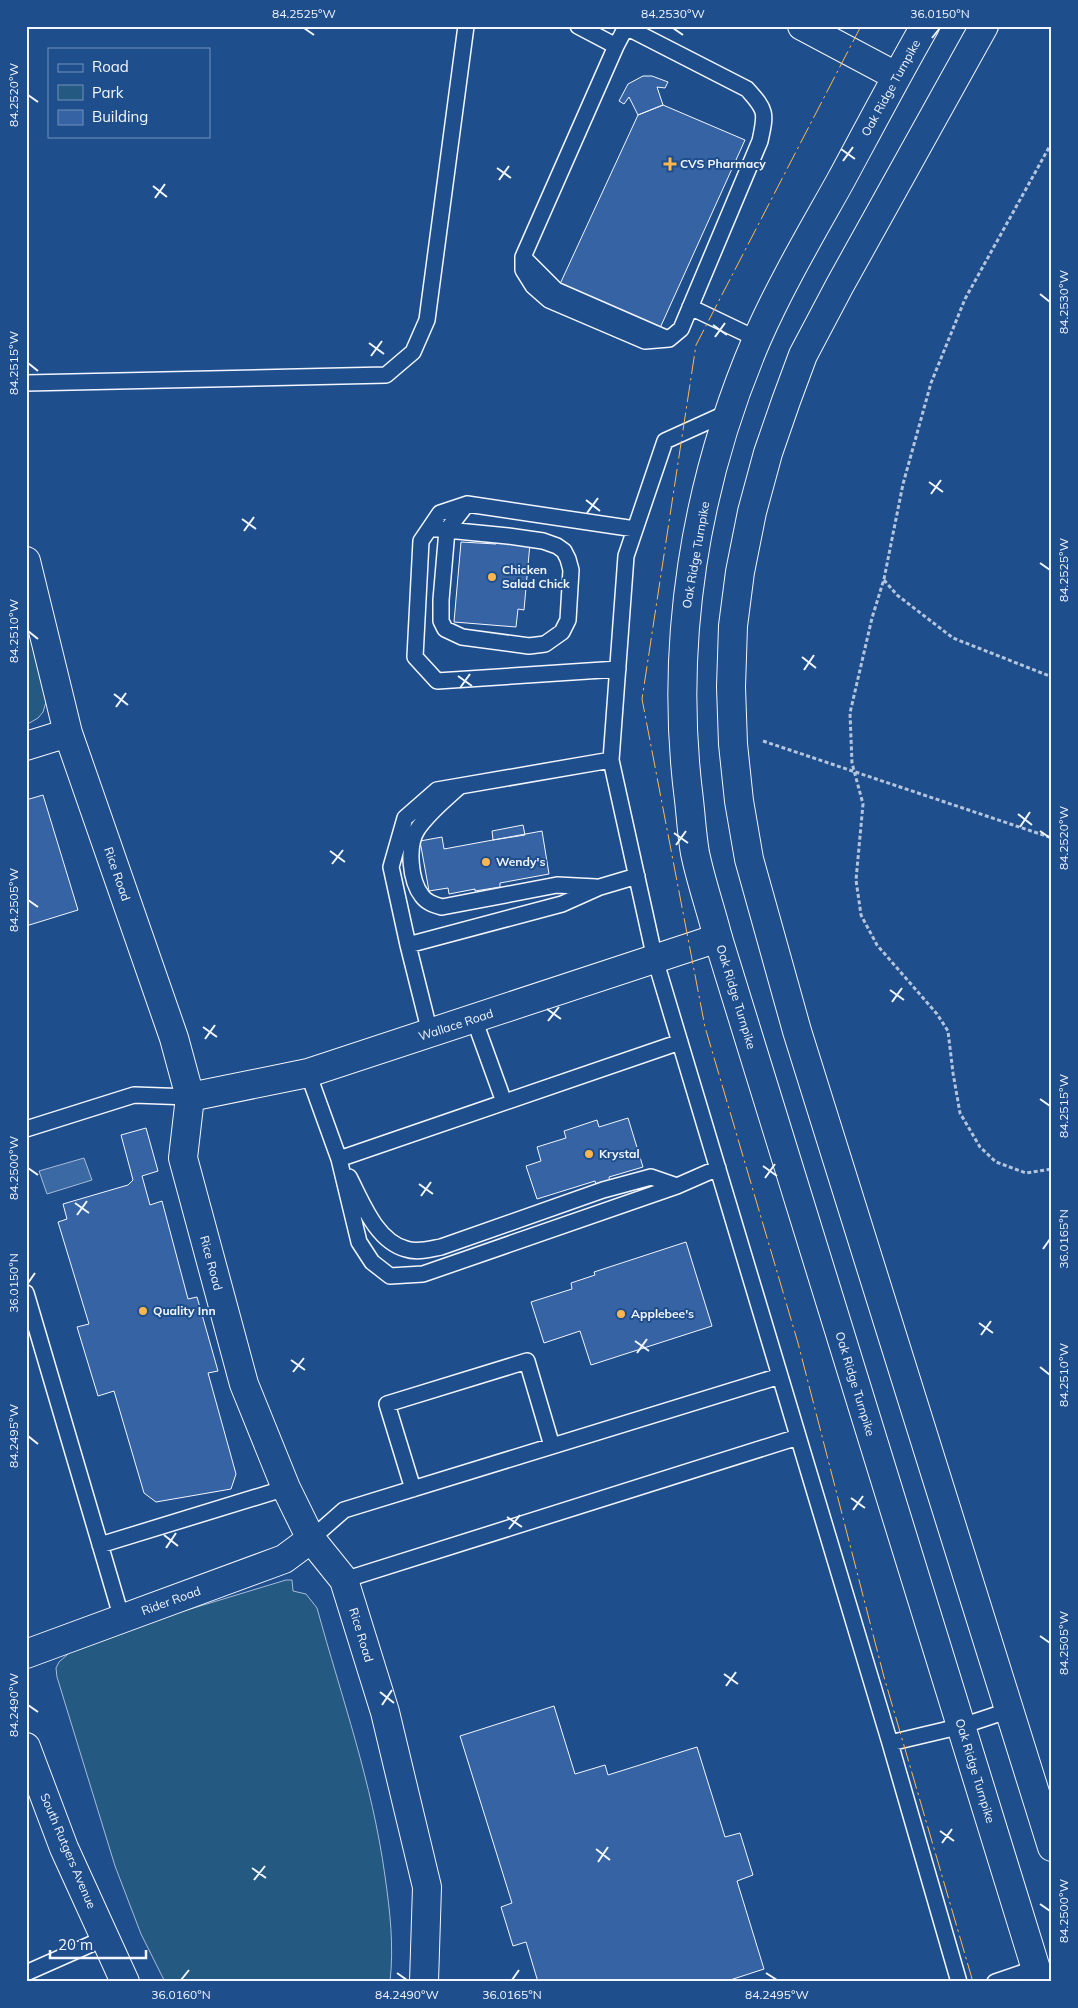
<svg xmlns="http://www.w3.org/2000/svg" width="1078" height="2008" font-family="Mulish,sans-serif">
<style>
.green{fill:#245a82;stroke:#a8bbd7}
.water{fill:#3b69a3;stroke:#a8bbd7}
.building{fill:#3563a3;stroke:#f2f6ff}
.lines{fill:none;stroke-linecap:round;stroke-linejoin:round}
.lane-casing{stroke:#f2f6ff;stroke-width:18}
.street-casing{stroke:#f2f6ff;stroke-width:30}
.secondary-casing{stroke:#f2f6ff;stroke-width:30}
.highway-casing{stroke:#f2f6ff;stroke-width:30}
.path{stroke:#b3c4dc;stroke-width:3;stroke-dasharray:4 2.5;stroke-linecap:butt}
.lane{stroke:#1f4e8c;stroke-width:15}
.street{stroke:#1f4e8c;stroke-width:28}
.secondary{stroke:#1f4e8c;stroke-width:28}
.highway{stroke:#1f4e8c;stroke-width:28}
.power{stroke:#ffb74d;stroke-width:1;stroke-dasharray:18 4 2.5 4;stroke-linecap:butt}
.ticks{fill:none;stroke:#f2f6ff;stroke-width:2}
.poi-dot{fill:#ffb74d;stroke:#1f4e8c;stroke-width:2}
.labels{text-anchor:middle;stroke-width:4;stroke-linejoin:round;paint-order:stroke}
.street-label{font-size:12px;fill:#f2f6ff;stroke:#1f4e8c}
.poi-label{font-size:12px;font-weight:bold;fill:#f2f6ff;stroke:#1f4e8c;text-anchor:start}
.neatline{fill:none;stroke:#f2f6ff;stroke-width:2}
.ticks-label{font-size:12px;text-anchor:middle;fill:#f2f6ff}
</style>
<rect width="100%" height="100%" fill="#1f4e8c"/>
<path class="green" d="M26,609L48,695L43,712L38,718L26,725Z
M286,1580H292L293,1591L306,1594L317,1608C342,1699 372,1782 385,1876C390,1911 394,1946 390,1982H165L141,1934L115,1866L57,1677L56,1668L59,1662L77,1646L154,1620Z"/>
<path class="water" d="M84,1158L92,1180L47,1194L39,1171Z"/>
<path class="building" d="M643,76H652L668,82L665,88L657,87L663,105L638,115L629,97L624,104L619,101L628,84Z
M663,105L745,140L660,328L560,284L638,115Z
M496,540L530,543L524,610L518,609L516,627L454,622L461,542L496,544Z
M43,795L78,910L26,926V800Z
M523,825L525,835L493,840L492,831Z
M542,831L549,874L500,883V887L475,891V889L449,894L448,888L429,891L420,841L442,837L444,849Z
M628,1118L643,1167L609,1177L610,1183L597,1187L595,1181L537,1199L526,1166L541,1161L537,1147L566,1138L564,1131L597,1120L599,1127Z
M146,1128L158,1171L142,1176L150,1205L162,1201L188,1299L197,1297L218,1371L208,1373L236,1474L231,1489L156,1502L144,1493L114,1391L98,1396L77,1327L89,1324L58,1222L67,1219L63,1204L128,1185L133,1180L121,1135Z
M686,1242L712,1326L591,1365L580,1331L544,1343L531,1302L572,1289L571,1283L595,1275L594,1272Z
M554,1706L575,1774L605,1765L608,1775L697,1747L725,1837L740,1833L753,1875L737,1881L764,1969L724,1982H538L526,1942L513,1946L501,1907L512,1903L460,1736Z"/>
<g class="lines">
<g class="lane-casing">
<path id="lane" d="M578,26L616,46
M626,27L747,89C767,111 766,113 760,141L681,329L669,339L645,341L549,300L533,286L523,270V257L616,46L626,27V26
M524,258L556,290L666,338
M690,307L757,339
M26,383L386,375L413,352L427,320L466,26
M729,412L665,441L626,556L611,760L655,959L890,1743L959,1982
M430,528L447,530L508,536L543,541L557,546L564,551L568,559L571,570L568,620L562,632L545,644L529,646L462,637L445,629L441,621V600L447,530L467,504
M618,669L437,681L415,657L421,541L440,513L467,504L635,529
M611,760L437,790L405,818L391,867L408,945L562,904L600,887L637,876
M460,786C446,799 428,813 417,830C407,846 410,881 422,896C427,903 435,905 442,907L557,885L596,887
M408,945L430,1033
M474,1019L504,1102
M308,1073L339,1159L359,1242L372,1262L390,1276L423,1274L677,1186L718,1168
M26,1129L134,1095L190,1097
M339,1159L680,1042
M349,1177C362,1202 376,1241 406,1249C417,1253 430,1249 441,1247L603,1190L651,1177L677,1186
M26,1293L122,1619
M413,1489L387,1404L527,1361L552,1446
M311,1539L344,1510L780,1376
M100,1545L286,1488
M344,1580L798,1437
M890,1743L962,1726L1010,1710
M26,1973L105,1938
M995,1982L1036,1968"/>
</g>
<g class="street-casing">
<path id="street" d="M802,26L896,76
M26,561L68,733L174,1038L190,1097L183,1158L244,1384L286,1488L311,1539L344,1580L385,1712L427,1887L424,1982
M26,746L68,733
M190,1097L308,1073L718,938
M26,1654L284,1559L311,1539"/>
</g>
<g class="secondary-casing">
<path id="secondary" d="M26,1747L64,1848L125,1982"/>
</g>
<g class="highway-casing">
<path id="highway" d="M925,26C896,77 869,128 841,180C812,232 781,284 757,339C695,483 669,644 689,800C691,818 692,836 695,853C701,882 711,910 718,938L1040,1982
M984,26L840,285L803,355L786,401L768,453L752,512L740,572L733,626L731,687L733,744L739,801L749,859L797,1031L1052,1847"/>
</g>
<path class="path" d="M1052,142L965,299L931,383L903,484L884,579L872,618L850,713L852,763L863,804L856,880L861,915L877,945L937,1014L948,1031L953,1073L960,1113L980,1147L996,1162L1026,1173L1052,1169
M884,580L897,595L953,638L1052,677
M763,741L1052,838"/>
<use href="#lane" class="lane"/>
<use href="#street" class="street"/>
<use href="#secondary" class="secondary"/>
<use href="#highway" class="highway"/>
<path class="power" d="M861,26L696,345L642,699L705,1027L798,1343L884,1677L973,1982"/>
</g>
<path class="ticks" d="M304,28L314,35M673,28L683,35M932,38L940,28M28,95L38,102M841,149L855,159M843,161L853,147M497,168L511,178M499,180L509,166M153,186L167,197M155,198L165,184M1040,294L1050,302M713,325L727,335M715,337L725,323M369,343L384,354M371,356L382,341M28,363L38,371M929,482L943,492M931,494L941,480M586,500L600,511M587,513L598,498M242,519L256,529M244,531L254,517M1040,563L1050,570M28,631L38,639M802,657L816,668M804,670L814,655M458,676L472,686M460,688L470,674M114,694L128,705M116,707L126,693M1018,814L1032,825M1020,827L1030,812M1040,831L1050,838M674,833L688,843M676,845L686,831M330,851L345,862M332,864L343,850M28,900L38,907M890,990L904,1000M892,1002L902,988M547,1009L561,1019M548,1021L559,1007M203,1027L217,1037M205,1039L215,1025M1040,1099L1050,1106M763,1166L777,1176M28,1168L38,1175M765,1178L775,1164M419,1184L433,1194M421,1196L431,1182M75,1203L89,1213M77,1215L87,1201M1043,1249L1050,1239M28,1283L35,1273M979,1323L993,1333M981,1335L991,1321M635,1341L649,1351M637,1353L647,1339M291,1360L305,1370M1040,1367L1050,1375M293,1372L304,1358M28,1436L38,1444M851,1498L865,1508M853,1510L863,1496M507,1517L522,1527M509,1529L520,1515M164,1535L178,1546M166,1548L176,1533M1040,1636L1050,1643M724,1674L738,1684M726,1686L736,1672M380,1692L394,1703M28,1705L38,1712M382,1705L392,1690M940,1831L954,1841M942,1843L952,1829M596,1849L610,1860M598,1862L608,1847M252,1868L266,1878M254,1880L265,1866M1040,1904L1050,1911M397,1973L407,1980M766,1973L777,1980M181,1980L189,1970M512,1980L519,1970"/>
<g class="poi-dot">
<path d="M667.5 156.5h5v5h5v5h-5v5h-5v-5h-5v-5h5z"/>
<circle cx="492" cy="577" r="5"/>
<circle cx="486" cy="862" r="5"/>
<circle cx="589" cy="1154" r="5"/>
<circle cx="143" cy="1311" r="5"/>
<circle cx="621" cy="1314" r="5"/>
</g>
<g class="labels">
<g class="street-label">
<text transform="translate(891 88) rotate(-61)" y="4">Oak Ridge Turnpike</text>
<text transform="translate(696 555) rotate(-80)" y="4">Oak Ridge Turnpike</text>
<text transform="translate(117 874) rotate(71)" y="4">Rice Road</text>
<text transform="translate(736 997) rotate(73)" y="4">Oak Ridge Turnpike</text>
<text transform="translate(456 1025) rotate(-18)" y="4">Wallace Road</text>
<text transform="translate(211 1263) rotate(75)" y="4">Rice Road</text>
<text transform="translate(855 1384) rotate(73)" y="4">Oak Ridge Turnpike</text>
<text transform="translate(171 1601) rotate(-20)" y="4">Rider Road</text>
<text transform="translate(361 1635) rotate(73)" y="4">Rice Road</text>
<text transform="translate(975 1771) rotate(73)" y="4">Oak Ridge Turnpike</text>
<text transform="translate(68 1851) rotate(67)" y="4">South Rutgers Avenue</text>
</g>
<g class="poi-label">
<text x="680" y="168">CVS Pharmacy</text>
<text x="502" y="574">Chicken<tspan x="502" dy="14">Salad Chick</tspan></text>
<text x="496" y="866">Wendy's</text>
<text x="599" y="1158">Krystal</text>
<text x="153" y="1315">Quality Inn</text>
<text x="631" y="1318">Applebee's</text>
</g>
</g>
<rect width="1078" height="2008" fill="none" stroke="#1f4e8c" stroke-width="55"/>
<rect x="48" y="48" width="162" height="90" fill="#1f4e8c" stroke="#7391ba"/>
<rect x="58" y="64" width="25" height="8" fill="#1f4e8c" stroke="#7391ba"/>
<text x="92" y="72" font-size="15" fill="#f2f6ff">Road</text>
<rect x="58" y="85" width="25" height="15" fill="#245a82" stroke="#7391ba"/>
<text x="92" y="98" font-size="15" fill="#f2f6ff">Park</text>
<rect x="58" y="110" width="25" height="15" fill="#3563a3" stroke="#7391ba"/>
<text x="92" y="122" font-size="15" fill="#f2f6ff">Building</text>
<path d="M50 1950v8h96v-8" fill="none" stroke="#f2f6ff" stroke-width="2.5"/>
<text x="58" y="1950" font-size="15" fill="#f2f6ff" stroke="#1f4e8c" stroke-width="4" paint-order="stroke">20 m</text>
<rect x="28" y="28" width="1022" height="1952" class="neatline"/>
<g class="ticks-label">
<text x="304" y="18">84.2525°W</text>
<text x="673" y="18">84.2530°W</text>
<text x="940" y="18">36.0150°N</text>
<text transform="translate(14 95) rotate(-90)" y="4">84.2520°W</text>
<text transform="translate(1064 302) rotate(-90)" y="4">84.2530°W</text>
<text transform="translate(14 363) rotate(-90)" y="4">84.2515°W</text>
<text transform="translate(1064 570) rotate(-90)" y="4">84.2525°W</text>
<text transform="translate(14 631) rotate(-90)" y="4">84.2510°W</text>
<text transform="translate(1064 838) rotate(-90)" y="4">84.2520°W</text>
<text transform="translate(14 900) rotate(-90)" y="4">84.2505°W</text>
<text transform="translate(1064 1106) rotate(-90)" y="4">84.2515°W</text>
<text transform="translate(14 1168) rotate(-90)" y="4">84.2500°W</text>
<text transform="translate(1064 1239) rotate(-90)" y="4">36.0165°N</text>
<text transform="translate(14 1283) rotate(-90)" y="4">36.0150°N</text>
<text transform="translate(1064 1375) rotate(-90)" y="4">84.2510°W</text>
<text transform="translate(14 1436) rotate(-90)" y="4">84.2495°W</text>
<text transform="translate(1064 1643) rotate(-90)" y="4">84.2505°W</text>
<text transform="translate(14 1705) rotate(-90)" y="4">84.2490°W</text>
<text transform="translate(1064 1911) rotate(-90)" y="4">84.2500°W</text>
<text x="181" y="1999">36.0160°N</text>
<text x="407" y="1999">84.2490°W</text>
<text x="512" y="1999">36.0165°N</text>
<text x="777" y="1999">84.2495°W</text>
</g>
</svg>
